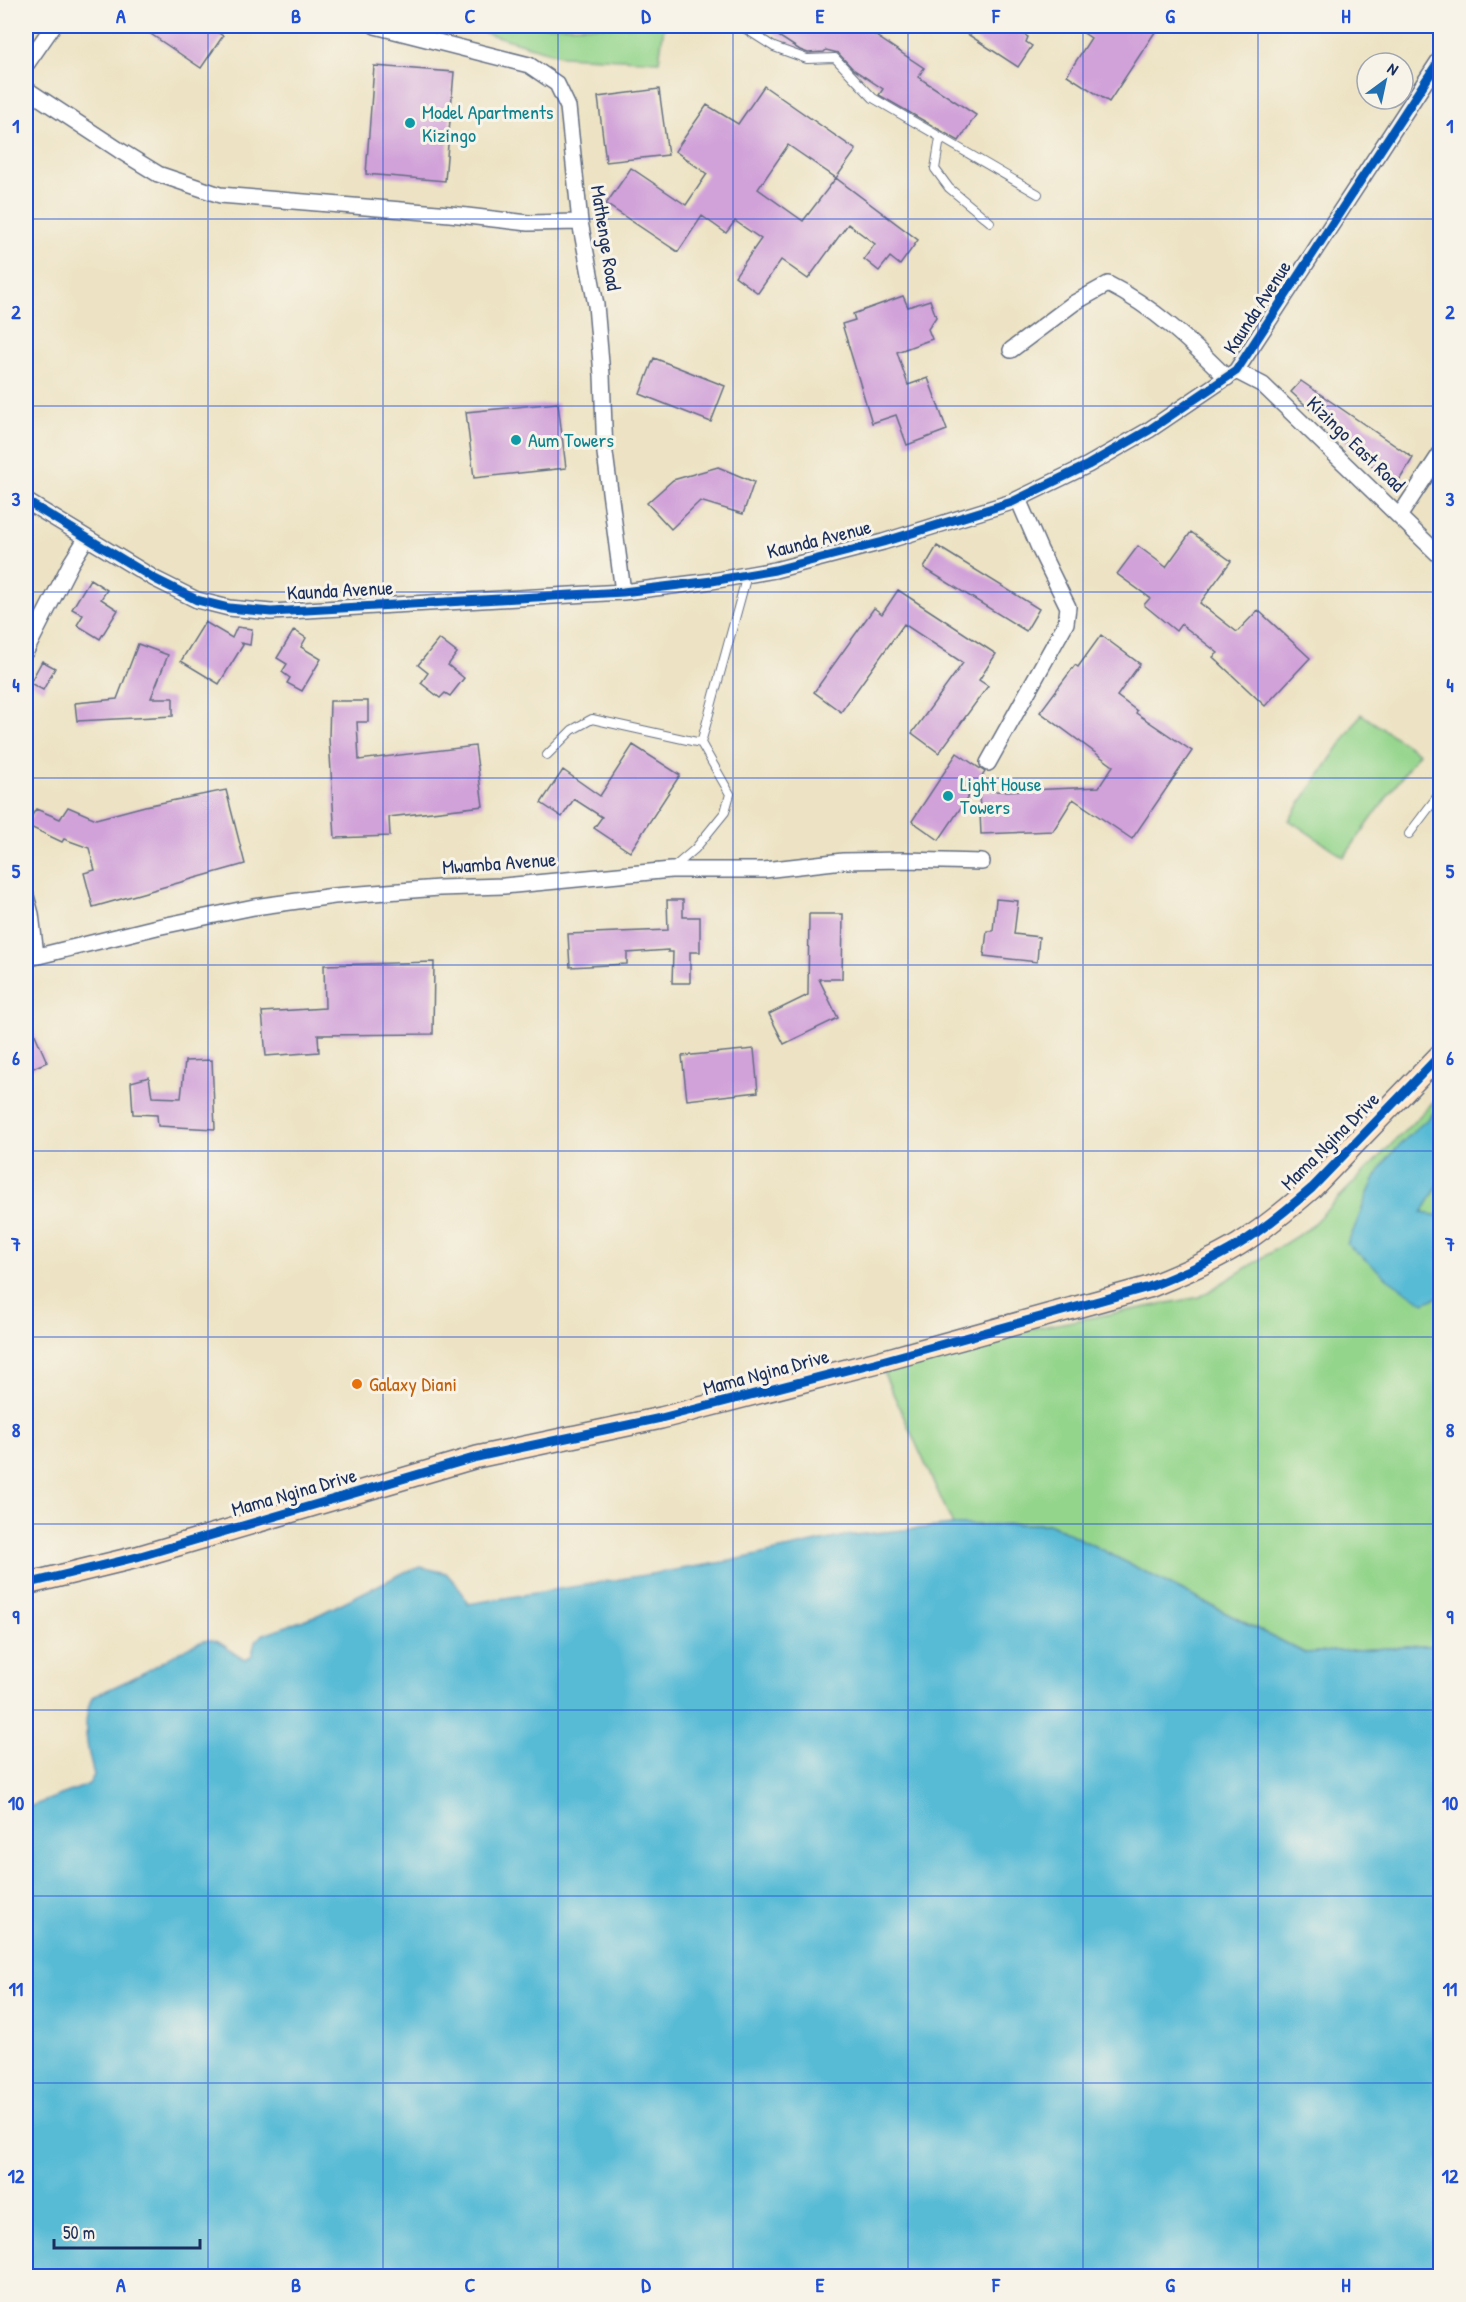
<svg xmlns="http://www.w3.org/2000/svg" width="1466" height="2302" font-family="'Patrick Hand',sans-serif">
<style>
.green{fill:#94d58c;stroke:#588275;stroke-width:1.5}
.water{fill:#58bbd6;stroke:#3a759a;stroke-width:1.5}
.building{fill:#d1a2d9;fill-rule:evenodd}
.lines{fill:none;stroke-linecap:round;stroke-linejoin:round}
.lane-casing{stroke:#646e82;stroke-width:10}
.street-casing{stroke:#646e82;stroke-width:18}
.secondary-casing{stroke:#646e82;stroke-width:24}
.lane{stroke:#fff;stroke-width:8}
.street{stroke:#fff;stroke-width:15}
.secondary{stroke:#ffe4c6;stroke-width:21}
.cycleway-casing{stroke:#f7f3e8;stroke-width:13}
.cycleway{stroke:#0057b8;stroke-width:9}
.grid{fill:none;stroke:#1d4ed8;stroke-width:1.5;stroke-opacity:0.55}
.culture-dot{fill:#0f9aa8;stroke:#f7f3e8;stroke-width:2}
.food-dot{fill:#e8710a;stroke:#f7f3e8;stroke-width:2}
.labels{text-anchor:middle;stroke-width:6;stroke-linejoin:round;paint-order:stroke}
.culture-label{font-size:20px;fill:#0d838f;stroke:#f7f3e8;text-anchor:start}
.street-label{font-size:20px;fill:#1b2f5e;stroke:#f7f3e8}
.food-label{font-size:20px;fill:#c56008;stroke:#f7f3e8;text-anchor:start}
.neatline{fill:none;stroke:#1d4ed8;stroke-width:2}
.grid-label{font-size:20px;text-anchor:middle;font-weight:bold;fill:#1d4ed8}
</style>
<rect width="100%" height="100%" fill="#f7f3e8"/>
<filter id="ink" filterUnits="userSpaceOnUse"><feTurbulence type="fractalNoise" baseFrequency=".0167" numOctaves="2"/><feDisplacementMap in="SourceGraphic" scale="12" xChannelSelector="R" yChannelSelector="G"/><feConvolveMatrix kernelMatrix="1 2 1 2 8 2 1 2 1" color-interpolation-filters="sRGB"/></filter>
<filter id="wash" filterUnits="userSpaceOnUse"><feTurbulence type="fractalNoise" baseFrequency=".008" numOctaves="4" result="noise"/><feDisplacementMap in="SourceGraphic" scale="24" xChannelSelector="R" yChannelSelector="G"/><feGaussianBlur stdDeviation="1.35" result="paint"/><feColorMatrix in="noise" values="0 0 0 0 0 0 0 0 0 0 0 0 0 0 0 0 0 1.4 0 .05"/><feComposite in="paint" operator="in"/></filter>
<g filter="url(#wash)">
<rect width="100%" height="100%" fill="#ede3c4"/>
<path class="green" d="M462,26H664L659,61L563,56Z
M1361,714L1419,753L1344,857L1289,820Z
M1440,1095V1645L1305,1653L1051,1524L953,1525L877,1358L1200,1297L1308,1229Z"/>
<path class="water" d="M1434,1113H1440V1182L1422,1213L1440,1216V1296L1424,1303L1387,1278L1347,1244C1359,1222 1364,1197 1377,1175C1391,1150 1413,1132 1434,1113Z
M1051,1524L1304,1653L1440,1645V2276H26V1808L85,1786L89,1784L94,1775C87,1749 81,1722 92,1697C109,1689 126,1682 143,1673C157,1666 197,1639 210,1640C224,1641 233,1656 246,1660L252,1655L255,1641L264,1634L318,1615L405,1572L421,1567L446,1573L461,1590L468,1604L730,1561L845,1536L953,1525Z"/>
<g id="blocks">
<path class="building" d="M139,26H208L223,36L201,68Z
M763,26H861L924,68L918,77L976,115L959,141L879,95L883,89L853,69L838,53L826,50L824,52L808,53L800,50Z
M955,26H1011L1028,37L1026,42L1032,46L1018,67Z
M1073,26H1159L1109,102L1067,75L1091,38Z
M374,66L454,72L445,181L366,174Z
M764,86L856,150L836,178L918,240L900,265L890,257L879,271L864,259L875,244L848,224L808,279L781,260L758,293L735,276L761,239L735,221L726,233L702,216L678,252L606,204L631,168L686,205L707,174L675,151L707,105L738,124ZM788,145L836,178L803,221L758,189Z
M659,89L668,155L606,162L598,97Z
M903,296L908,307L930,300L936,317L928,329L932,339L897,352L908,385L928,378L947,430L907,445L896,415L872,423L842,324L855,320L853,314Z
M654,358L725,386L711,422L640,394Z
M1301,381L1413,458L1395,487L1291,392Z
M558,403L566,468L474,478L466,412Z
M718,467L754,482L743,514L700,501L671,529L647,503L673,480Z
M1191,532L1231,561L1200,603L1237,632L1258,610L1310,658L1265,706L1213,657L1218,653L1181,624L1176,631L1144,605L1150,598L1117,574L1138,546L1166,567Z
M937,546L1039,609L1026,631L924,568Z
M90,579L107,590L101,599L118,610L100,639L77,625L83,615L72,609Z
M898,590L996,654L979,680L988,686L939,753L912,733L963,663L904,624L841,712L814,692L874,608L882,614Z
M205,622L232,638L237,627L252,629L250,645L241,643L243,645L219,684L181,661Z
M294,630L306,638L301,647L321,659L302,691L287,683L290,678L282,672L287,664L277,658Z
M1101,635L1140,664L1117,696L1137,711L1136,713L1192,751L1132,839L1073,799L1053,831L981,834L979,792L1099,787L1113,766L1040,712L1075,665L1078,667Z
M439,639L457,653L448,665L464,678L450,696L445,693L440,698L421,683L428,673L418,665Z
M138,644L168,655L151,698H173V716L77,721L75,703L117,699Z
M42,661L55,668L43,690L30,683Z
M330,701H368V722H357L359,760L475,746L483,806L389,817L390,836L335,838L329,738Z
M633,745L680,775L630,852L594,828L602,817L574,799L562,817L541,803L563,770L600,796Z
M957,753L985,772L939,840L912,821Z
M226,790L245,864L93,907L84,873L95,870L89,848L64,839L62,842L26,825L36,809L60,819L68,807L96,819L145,806Z
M996,899L1018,901L1014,934L1039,937L1037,962L984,956L987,931H993Z
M667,900H683V917H700V952H690V983H672L673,952H668V950L627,953V964L570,967L568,934L668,930Z
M809,914H843L842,979H819L838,1018L784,1044L769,1014L808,995Z
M434,962L433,1034L318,1035L319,1052L266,1056L262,1012L325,1008L324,965Z
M26,1014L47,1062L26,1071Z
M754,1049L758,1092L687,1100L682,1056Z
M212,1060L215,1129L158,1126L157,1115L133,1114L131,1082L149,1077L152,1097L181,1098L185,1061Z"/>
</g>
</g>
<g filter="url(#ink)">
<use href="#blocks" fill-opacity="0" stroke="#646e82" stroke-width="1.5"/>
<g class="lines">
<g class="lane-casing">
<path id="lane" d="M741,26L774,47L807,59L835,58L873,98L1038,194
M940,138L935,169L949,188L990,222
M547,755L572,730L592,719L701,743
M1409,834L1440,793
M673,868L695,849L725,812L730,794L701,743L747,575"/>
</g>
<g class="street-casing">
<path id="street" d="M375,26L529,65L557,84L568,107L580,222L596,305L602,375L605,453L623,592
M26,65L53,26
M26,89L119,150L158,174L220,195L450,214L528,223L580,222
M1011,350L1074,303L1108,284C1154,307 1191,342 1227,378
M1236,371L1263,385L1440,556
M26,501L155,579L197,600L229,608L271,612L623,592L712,581L775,570L883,542L1012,502L1088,465L1149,430L1236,371L1440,59
M1400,515L1440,454
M26,651L71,563L86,539
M988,763L1066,623L1068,607L1040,550L1018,499
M26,896L31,914L36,955
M26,959L157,927L254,907L334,896L439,888L504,886L671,870H764L843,861L904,860L982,862"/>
</g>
<g class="secondary-casing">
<path id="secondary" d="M26,1584L137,1557L477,1457L661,1418L878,1362L1149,1287C1179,1275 1210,1262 1238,1245C1264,1229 1289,1208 1312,1188L1440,1055"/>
</g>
<use href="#lane" class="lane"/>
<use href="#street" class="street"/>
<use href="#secondary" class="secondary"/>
<g class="cycleway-casing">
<path id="cycleway" d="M26,501L155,579L197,600L229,608L271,612L623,592L712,581L775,570L883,542L1012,502L1088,465L1149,430L1236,371L1440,59
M26,1584L137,1557L477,1457L661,1418L878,1362L1149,1287C1179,1275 1210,1262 1238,1245C1264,1229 1289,1208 1312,1188L1440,1055"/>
</g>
<use href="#cycleway" class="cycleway"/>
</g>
</g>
<path class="grid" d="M208,26V2276M383,26V2276M558,26V2276M733,26V2276M908,26V2276M1083,26V2276M1258,26V2276M26,219H1440M26,406H1440M26,592H1440M26,778H1440M26,965H1440M26,1151H1440M26,1337H1440M26,1524H1440M26,1710H1440M26,1896H1440M26,2083H1440"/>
<g class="culture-dot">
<circle cx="410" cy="123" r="6"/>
<circle cx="516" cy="440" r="6"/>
<circle cx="948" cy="796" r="6"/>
</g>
<circle class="food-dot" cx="357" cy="1384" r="6"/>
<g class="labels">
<g class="culture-label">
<text x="422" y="119">Model Apartments<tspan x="422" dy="23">Kizingo</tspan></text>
<text x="528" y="447">Aum Towers</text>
<text x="960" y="791">Light House<tspan x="960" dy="23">Towers</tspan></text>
</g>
<g class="street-label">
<text transform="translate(606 238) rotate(81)" y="7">Mathenge Road</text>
<text transform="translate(1257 307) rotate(-57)" y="7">Kaunda Avenue</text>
<text transform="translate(1356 444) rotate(44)" y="7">Kizingo East Road</text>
<text transform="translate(819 539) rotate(-14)" y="7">Kaunda Avenue</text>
<text transform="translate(340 590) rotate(-3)" y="7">Kaunda Avenue</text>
<text transform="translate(499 863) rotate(-4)" y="7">Mwamba Avenue</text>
<text transform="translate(1330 1141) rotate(-45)" y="7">Mama Ngina Drive</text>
<text transform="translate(766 1372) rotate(-15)" y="7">Mama Ngina Drive</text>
<text transform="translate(294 1492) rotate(-16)" y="7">Mama Ngina Drive</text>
</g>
<g class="food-label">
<text x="369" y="1391">Galaxy Diani</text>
</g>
</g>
<rect width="1466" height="2302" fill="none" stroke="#f7f3e8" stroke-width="66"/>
<g transform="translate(1385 81) rotate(33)"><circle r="28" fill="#f7f3e8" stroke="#9fa5b1" stroke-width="1.5"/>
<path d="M0-4.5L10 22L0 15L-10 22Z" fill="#1f6fb2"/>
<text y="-9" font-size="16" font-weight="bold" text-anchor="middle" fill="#1b2f5e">N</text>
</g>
<path d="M54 2239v9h146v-9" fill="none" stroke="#1b2f5e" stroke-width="3"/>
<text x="63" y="2239" font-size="18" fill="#1b2f5e" stroke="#f7f3e8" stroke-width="4.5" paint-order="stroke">50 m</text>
<rect x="33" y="33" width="1400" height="2236" class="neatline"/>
<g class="grid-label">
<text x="121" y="23">A</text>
<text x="296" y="23">B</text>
<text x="470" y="23">C</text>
<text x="646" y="23">D</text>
<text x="820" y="23">E</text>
<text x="996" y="23">F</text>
<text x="1170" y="23">G</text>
<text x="1346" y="23">H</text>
<text x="16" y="133">1</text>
<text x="1450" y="133">1</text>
<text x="16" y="319">2</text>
<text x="1450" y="319">2</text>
<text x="16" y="506">3</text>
<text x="1450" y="506">3</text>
<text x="16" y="692">4</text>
<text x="1450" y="692">4</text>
<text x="16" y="878">5</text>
<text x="1450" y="878">5</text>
<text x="16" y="1065">6</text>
<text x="1450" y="1065">6</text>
<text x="16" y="1251">7</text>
<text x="1450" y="1251">7</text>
<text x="16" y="1437">8</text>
<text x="1450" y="1437">8</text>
<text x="16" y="1624">9</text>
<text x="1450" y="1624">9</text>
<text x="16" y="1810">10</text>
<text x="1450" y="1810">10</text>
<text x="16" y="1996">11</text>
<text x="1450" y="1996">11</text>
<text x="16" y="2183">12</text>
<text x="1450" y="2183">12</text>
<text x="121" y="2292">A</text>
<text x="296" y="2292">B</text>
<text x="470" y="2292">C</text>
<text x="646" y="2292">D</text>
<text x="820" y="2292">E</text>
<text x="996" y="2292">F</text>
<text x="1170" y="2292">G</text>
<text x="1346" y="2292">H</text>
</g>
</svg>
